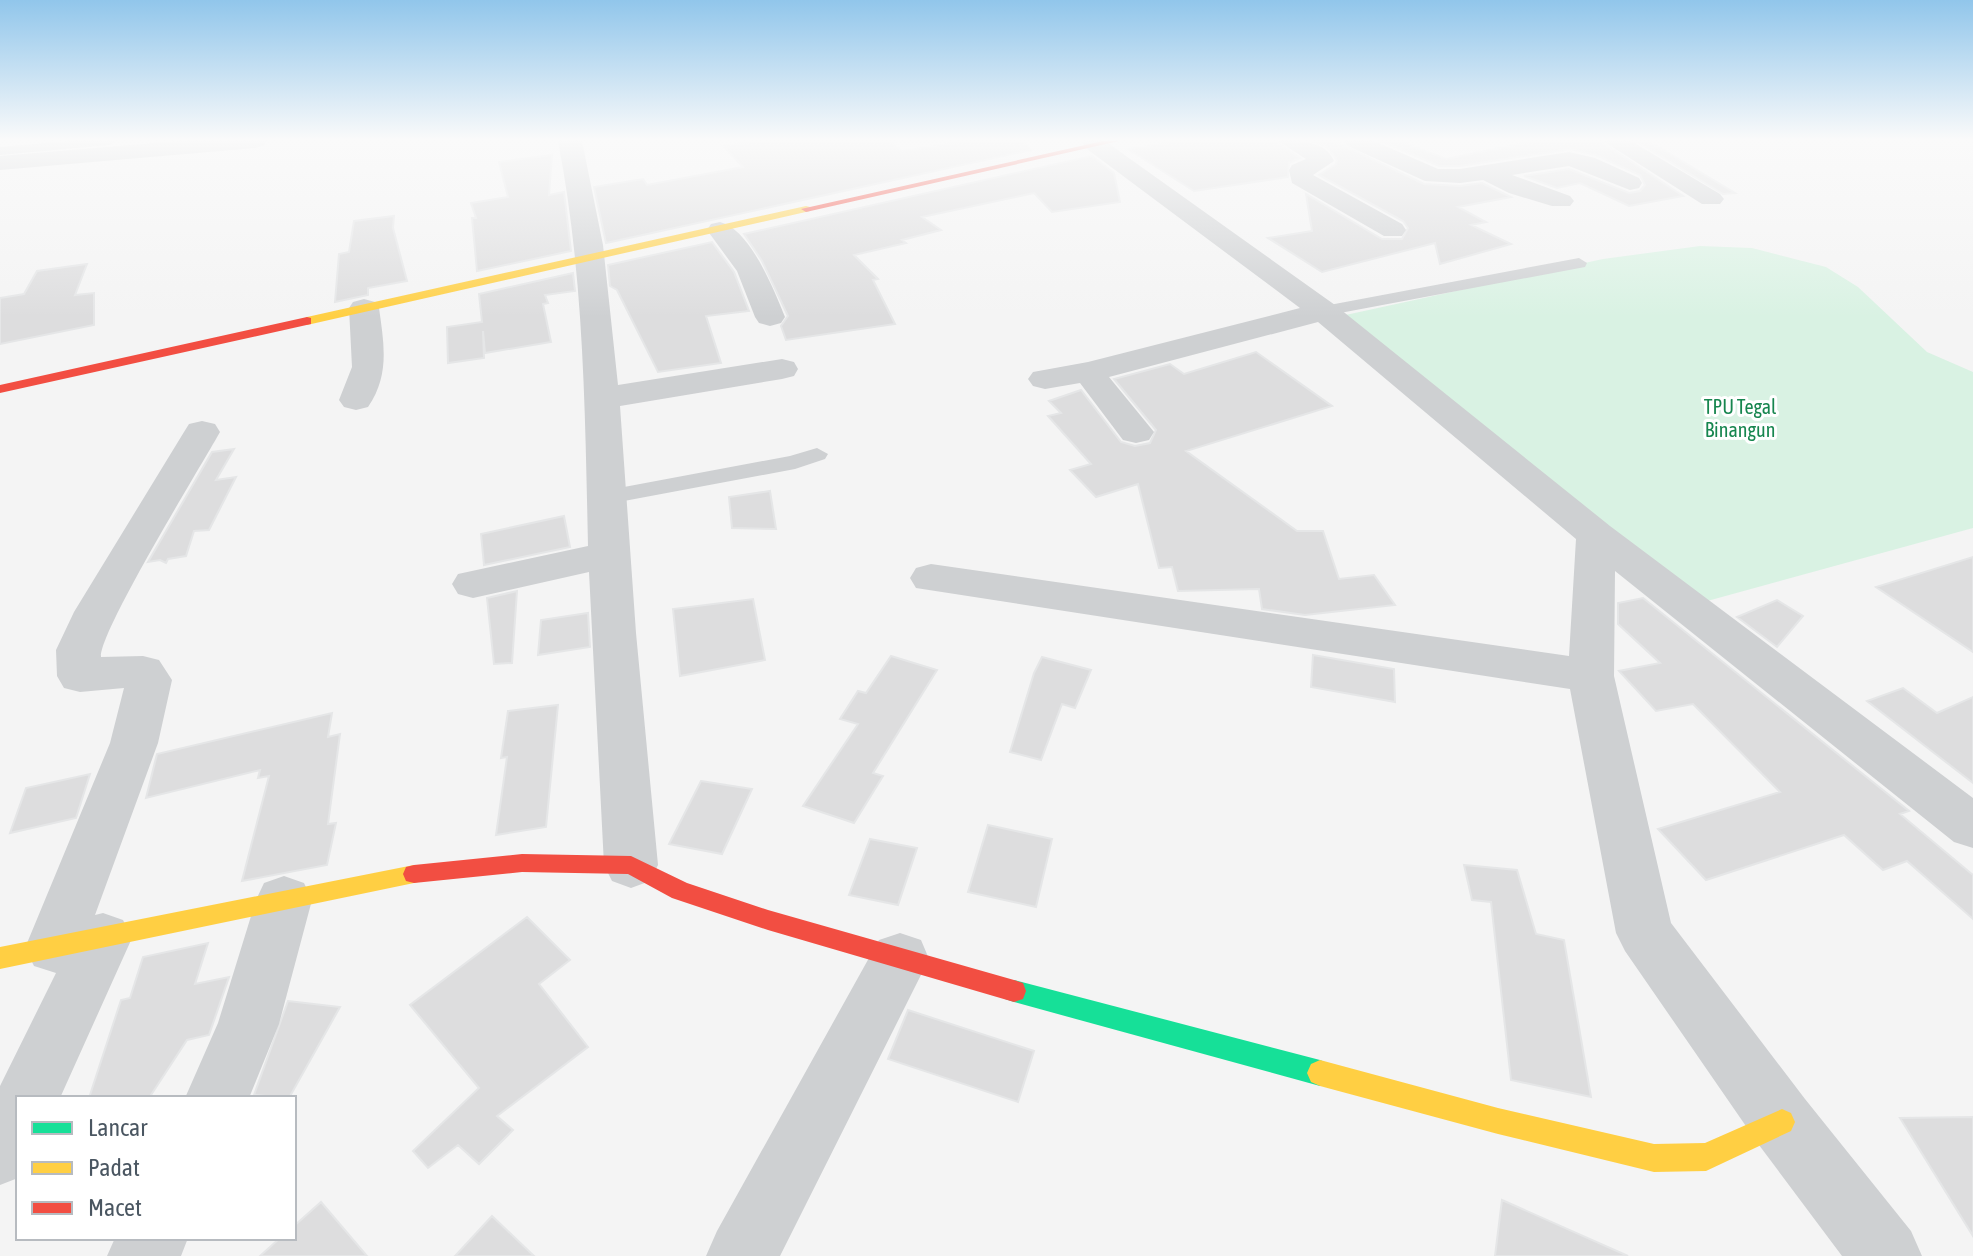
<svg xmlns="http://www.w3.org/2000/svg" width="1973" height="1256" font-family="'Asap Condensed',sans-serif">
<style>
.green{fill:#d9f2e3}
.building{fill:#ddddde;stroke:#e5e6e7;stroke-width:2}
.lines{fill:none;stroke-linecap:round;stroke-linejoin:round}
.lane{fill:#ced0d2;fill-rule:evenodd}
.street{fill:#ced0d2;fill-rule:evenodd}
.fast{fill:#16e098;fill-rule:evenodd}
.slow{fill:#ffcf43;fill-rule:evenodd}
.jam{fill:#f24e42;fill-rule:evenodd}
.labels{text-anchor:middle;stroke-width:6;stroke-linejoin:round;paint-order:stroke}
.far-park-label{font-size:20px;fill:#17864f;stroke:#fff}
</style>
<rect width="100%" height="100%" fill="#f4f4f4"/>
<path class="green" d="M1700,246L1752,248L1826,267L1858,287L1927,352L1973,372V528L1700,603L1341,316L1603,259Z"/>
<path class="building" d="M757,141H891L902,151L966,141H1024L1031,150L606,243L594,187L643,179L647,185L743,167L723,146Z
M1178,141H1275L1300,158L1289,163L1288,177L1194,191L1128,149Z
M1314,141H1334L1424,184L1460,186L1482,183L1511,197L1458,207L1486,222L1471,225L1511,244L1440,264L1435,243L1322,272L1268,238L1312,231L1306,194L1382,239H1402L1408,228L1403,221L1319,175L1336,164L1337,160L1327,147Z
M1381,141H1400L1446,159L1534,141H1600L1683,196L1629,206L1580,183L1557,188L1524,176L1569,169L1629,193L1640,191L1645,185L1640,175L1596,155L1570,149L1460,166H1439Z
M1636,141H1645L1660,148L1735,193L1723,194Z
M552,155L549,195L564,192L571,251L477,271L472,218H476L471,203L508,197L499,162Z
M1092,156L1114,173L1120,202L1052,212L1034,193L922,217L941,230L902,240L906,243L854,255L878,279L873,280L895,324L786,340L781,326L788,316L762,261L744,234Z
M394,216L393,228L407,281L368,288V295L335,302L339,254L349,252L354,221Z
M712,242L734,272L749,311L706,316L721,363L658,372L617,290L610,286L608,265Z
M87,264L75,295L94,293V325L0,344V298L24,294L37,271Z
M573,273L575,291L545,295L548,303L543,304L551,342L485,353L483,331L484,358L448,363L447,327L482,322L479,294Z
M1256,352L1332,406L1186,451L1297,531H1323L1339,579L1374,575L1395,605L1305,615L1262,609L1259,589L1178,591L1172,567L1159,568L1138,484L1096,497L1070,470L1091,464L1048,416L1061,413L1049,401L1081,390L1121,442L1135,446L1150,443L1156,430L1114,379L1170,364L1184,374Z
M234,449L216,480L236,477L209,530L194,531L186,556L168,559L166,563L160,560L148,562L212,452Z
M770,491L776,529L732,528L729,497Z
M564,516L570,547L484,565L481,534Z
M1973,557V652L1876,587Z
M517,591L512,663L494,664L487,598Z
M1643,598L1909,811L1900,814L1973,875V919L1907,861L1883,870L1844,835L1706,880L1658,829L1780,792L1693,704L1656,711L1619,671L1660,663L1618,624V603Z
M753,599L765,660L680,676L673,609Z
M1777,600L1803,616L1777,647L1737,617Z
M588,613L590,647L538,655L541,620Z
M1313,655L1394,669L1395,702L1311,687Z
M891,656L937,670L873,773L883,776L854,823L803,806L858,724L840,719L858,691L866,693Z
M1042,657L1091,670L1075,708L1062,704L1041,760L1010,752L1034,673Z
M1903,688L1937,713L1973,697V783L1867,701Z
M558,705L546,827L496,835L507,757L501,758L508,711Z
M332,713L328,737L340,734L328,824L336,823L327,865L242,881L269,776L258,778L260,770L146,798L157,754Z
M90,774L76,818L10,833L26,788Z
M701,781L752,789L722,854L669,844Z
M988,825L1052,839L1036,907L968,892Z
M870,839L917,848L898,905L849,895Z
M1464,865L1517,870L1536,934L1564,940L1591,1097L1511,1080L1491,902L1472,900Z
M527,917L570,960L539,984L588,1047L497,1116L513,1130L479,1164L458,1145L428,1168L413,1151L479,1088L410,1005Z
M208,943L195,984L229,977L209,1035L187,1040L149,1098H89L121,1000L130,998L143,957Z
M288,1001L340,1007L289,1098L254,1095Z
M908,1010L1034,1051L1018,1102L888,1059Z
M1973,1117V1236L1900,1118Z
M1502,1200L1628,1256H1495Z
M321,1202L367,1256H260L280,1238H294V1226Z
M492,1216L534,1256H455Z"/>
<g class="lines">
<path class="lane" d="M68,141H116L109,145L0,155V147Z
M1579,258L1587,263L1585,267L1324,316L1315,311L1324,306Z
M817,448L828,454L825,459L795,469L608,504L600,502L597,497L600,492L608,490L790,456Z"/>
<path class="street" d="M178,141H267L263,146L255,148L0,170V156Z
M558,141H582L603,245L618,385L782,359L794,362L798,369L794,376L782,379L620,406L636,633L658,865L650,881L631,888L612,881L604,865L589,572L473,598L458,594L452,584L458,574L588,546C585,410 584,275 558,141Z
M1086,141H1105L1335,305L1610,526L1973,798V848L1954,842L1615,571L1614,676L1671,923L1805,1099L1911,1231L1922,1256H1842L1759,1145L1625,951L1616,933L1570,689L916,588L910,578L916,568L931,564L1569,656L1576,539L1318,322L1109,377L1154,432L1149,440L1136,443L1123,440L1080,383L1045,389L1033,386L1028,379L1033,372L1088,362L1300,308L1087,149L1083,144Z
M1278,141C1297,140 1326,140 1334,161L1313,175L1402,224L1406,230L1402,236H1384L1292,183L1289,170L1292,165L1306,159Z
M1344,141H1374L1438,169H1460L1569,152L1595,158L1639,178L1642,183L1639,188L1630,190L1569,166L1512,175L1570,196L1574,201L1570,206H1552L1509,193L1483,180L1460,183L1425,181L1348,146Z
M1603,141H1631L1720,194L1724,199L1720,204H1702Z
M720,222C750,229 774,290 785,317L781,323L770,326L759,323L755,317L737,271L707,230L711,224Z
M364,299L375,302L379,308C384,344 390,375 368,407L356,410L344,407L339,400L352,367L349,308L353,302Z
M202,421L215,424L220,432C201,466 99,632 101,657L143,656L159,660L172,680L158,743L95,915L103,913L123,920L132,938L60,1098H18V1178L0,1185V1086L56,973L34,966L25,948L110,743L124,688L80,692L64,688L57,676L56,650L74,612L184,432L189,424Z
M284,876L304,883L312,900L279,1024L249,1098H185L218,1023L256,900L264,883Z
M900,933L921,940L929,959L780,1256H706L717,1231L879,940Z
M115,1238H188L181,1256H107Z"/>
<path class="fast" d="M1014,980L1320,1060L1329,1064L1333,1073L1329,1082L1320,1086L1014,1002L1005,999L1002,991L1005,983Z"/>
<path class="slow" d="M806,206L810,207V211L307,325L301,321L307,317Z
M414,865L422,867L425,874L422,881L414,883L0,969V947Z
M1320,1060L1498,1108L1654,1144L1705,1143L1782,1109L1791,1113L1795,1122L1791,1131L1706,1171L1654,1172L1498,1134L1320,1086L1311,1082L1307,1073L1311,1064Z"/>
<path class="jam" d="M1103,141H1119L806,212L801,209Z
M307,317L311,318V324L0,393V385Z
M522,854L631,856L687,883L768,910L1014,980L1023,983L1026,991L1023,999L1014,1002L768,930L672,898L628,874L522,872L414,883L406,881L403,874L406,867L414,865Z"/>
</g>
<linearGradient id="sky" x2="0" y2="1"><stop stop-color="#91c6eb"/><stop offset="0.44" stop-color="#fafafa"/><stop offset="1" stop-color="#fafafa" stop-opacity="0"/></linearGradient>
<rect width="1973" height="317" fill="url(#sky)"/>
<g class="labels">
<g class="far-park-label">
<text x="1740" y="414">TPU Tegal<tspan x="1740" dy="23">Binangun</tspan></text>
</g>
</g>
<rect x="16" y="1096" width="280" height="144" fill="#ffffff" stroke="#b7bbc0" stroke-width="2"/>
<rect x="32" y="1122" width="40" height="12" fill="#16e098" stroke="#b7bbc0" stroke-width="2"/>
<text x="88" y="1136" font-size="24" fill="#4a5661">Lancar</text>
<rect x="32" y="1162" width="40" height="12" fill="#ffcf43" stroke="#b7bbc0" stroke-width="2"/>
<text x="88" y="1176" font-size="24" fill="#4a5661">Padat</text>
<rect x="32" y="1202" width="40" height="12" fill="#f24e42" stroke="#b7bbc0" stroke-width="2"/>
<text x="88" y="1216" font-size="24" fill="#4a5661">Macet</text>
</svg>
